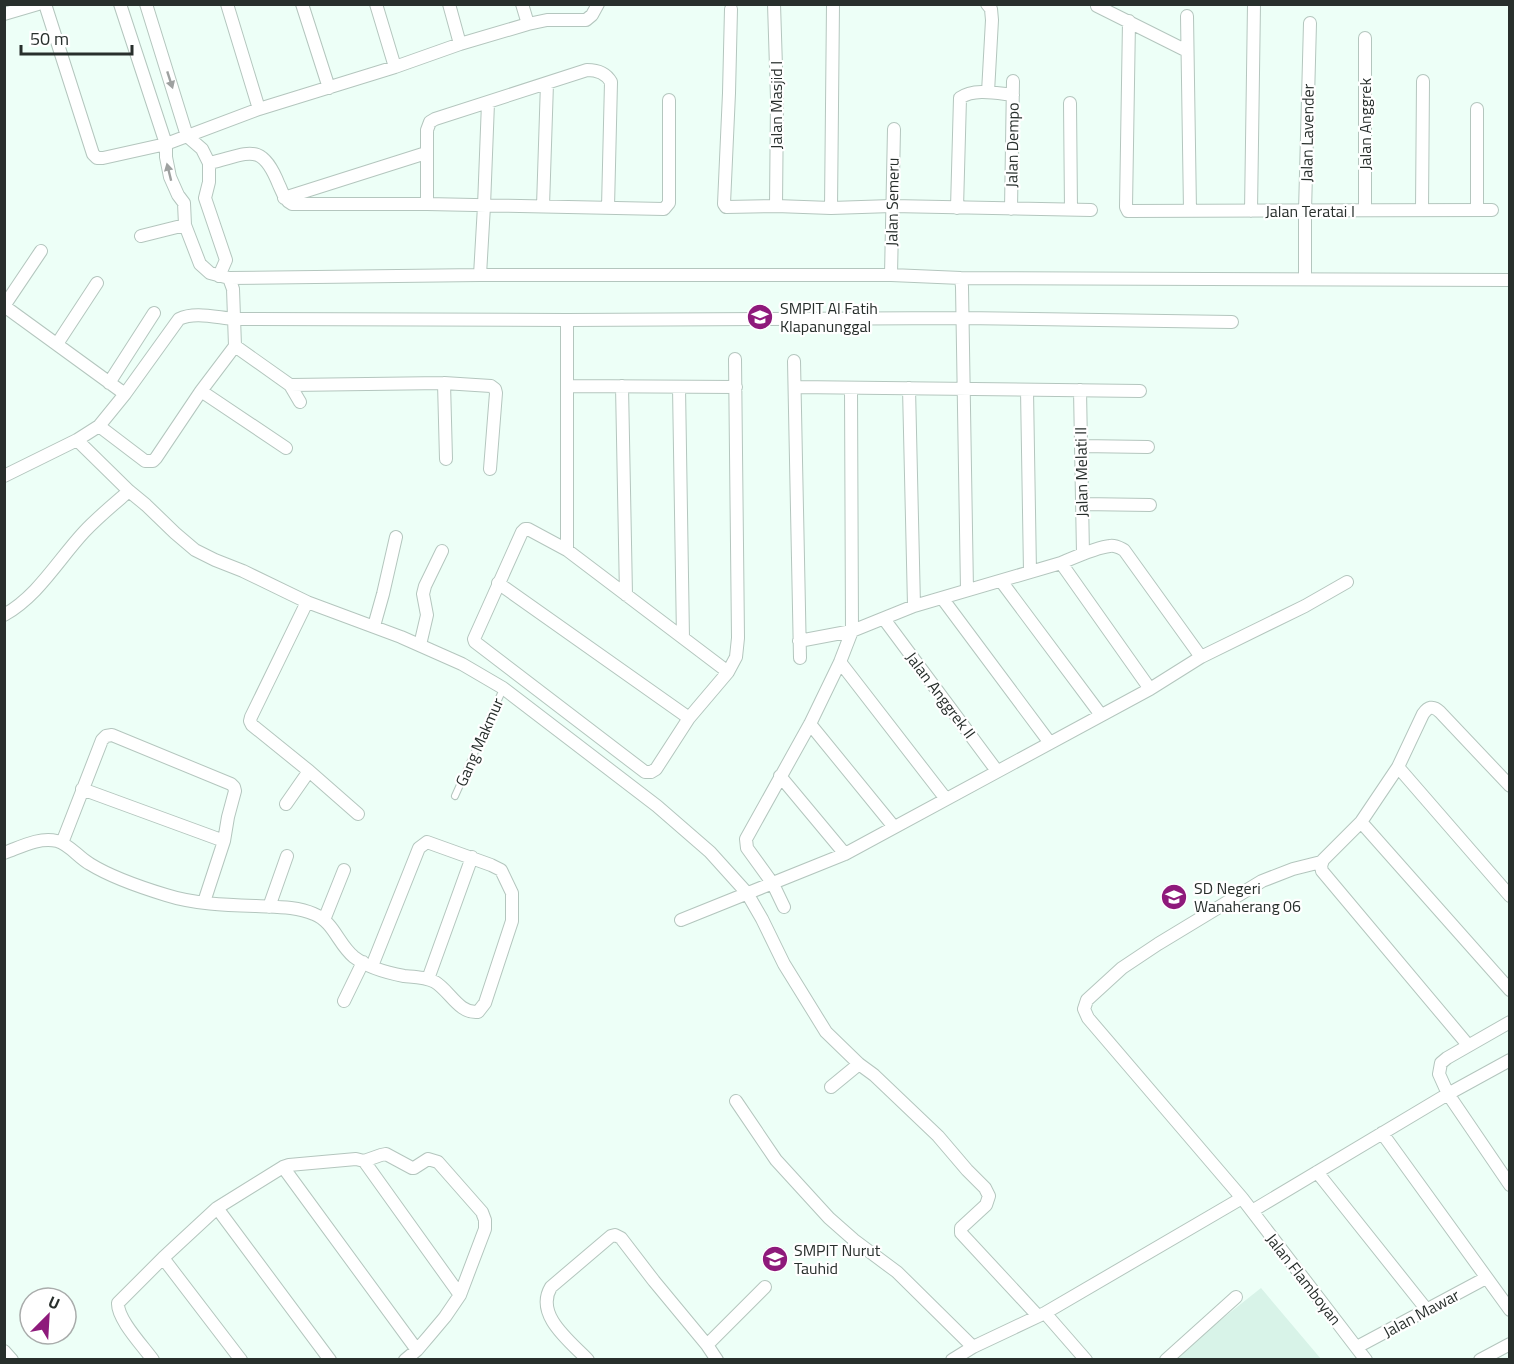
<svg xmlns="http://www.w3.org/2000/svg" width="1514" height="1364" font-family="'Titillium Web',sans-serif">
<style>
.built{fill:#d8f3e8}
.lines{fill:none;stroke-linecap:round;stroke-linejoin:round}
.lane-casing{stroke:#b4c6be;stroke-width:8}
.street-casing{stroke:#b4c6be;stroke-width:14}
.lane{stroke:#fff;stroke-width:6}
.street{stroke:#fff;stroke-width:12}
.oneway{fill:#9ea1a0}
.labels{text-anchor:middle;stroke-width:4.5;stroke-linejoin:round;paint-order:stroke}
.street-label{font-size:16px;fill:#282f2c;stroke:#fff}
.poi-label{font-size:16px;fill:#282f2c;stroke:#fff;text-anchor:start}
</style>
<rect width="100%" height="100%" fill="#edfff7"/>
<path class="built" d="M1261,1288L1321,1359L1170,1360Z"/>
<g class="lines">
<g class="lane-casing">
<path id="lane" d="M455,796L503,689"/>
</g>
<g class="street-casing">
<path id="street" d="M45,4L93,154L97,158H103L166,144L259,109L395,67L460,44L528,24L547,20H586L592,15L598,4
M120,4L166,144V157L170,177L178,195L184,203L185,225L200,264L210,273L229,278L480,275H891L961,278L1510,280
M146,4L187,136L202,149L209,163V182L205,198L226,260L219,276
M227,4L259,109
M302,4L329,88
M376,4L395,67
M449,4L460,44
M522,4L528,24
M774,4L777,99L776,206
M987,4L991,9L992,20L988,92
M1097,6L1187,51
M731,9L729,93L724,204L726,207L776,206L831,208L892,206L1091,210
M4,14L38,4
M1187,16L1190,211
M1129,21L1126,207L1128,211L1492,210
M1070,103L1071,210
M209,163C249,154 261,140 279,185C283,193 284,200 292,204H427L664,209L669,203V100
M284,198L426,153
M427,204V130L430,122L435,119L587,70C596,70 606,73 611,82L608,207
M543,206L547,83
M831,208L833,4
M957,208L960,98C974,88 996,93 1013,95
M1011,209L1013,81
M1365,210V38
M1422,210L1423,81
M1477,210V109
M1251,211L1254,4
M141,236L185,225
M480,275L484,206L488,103
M891,275L894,129
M961,278L962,287L967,590
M1305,279V211L1310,23
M4,306L125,394
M4,306L41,251
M567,320V550
M57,344L97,283
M235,346L290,385L300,402
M794,361L800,658
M109,383L154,313
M444,383L446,459
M290,385L444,383L491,386L495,389L496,393L490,469
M567,386L736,387
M622,386L626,595
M679,387L683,638
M795,387L1140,391
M909,388L914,606
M1027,390L1030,572
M1080,390L1083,554
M201,391L286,448
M99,426L145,461H153L156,458L201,391L235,346L233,289L229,278
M77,440L129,491L146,505L175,533L195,550L215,560L243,571L307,602L401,637L462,664L503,688L657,806L710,852L747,893L762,919L784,964L826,1032L859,1064L874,1075L938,1136L967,1170L985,1188L989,1196L986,1205L961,1228V1233L1038,1316
M1081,446L1148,447
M4,476L77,440L99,426L125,394L179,319C195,311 218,318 235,319L567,320L962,318L1232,322
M1082,504L1150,505
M1061,563L1150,689
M1001,581L1101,715
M498,583L689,718
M942,598L1050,743
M307,602L251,717L250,721L252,725L309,771L358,814
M4,615C38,596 58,560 84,532C98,517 114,504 129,491
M884,619L997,771
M374,626L383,594L396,537
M799,641L852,631L914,606L1061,563C1073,558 1097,547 1110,546C1115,545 1120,548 1124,550L1201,657
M420,645L427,615L423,594L425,586L442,551
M840,662L946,799
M728,672L567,550L528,529H525L522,532L474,639L475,642L645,772H651L656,769L689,718L728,672L736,657L738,638L735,359
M810,724L894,827
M1398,767L1510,896
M780,776L845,854
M82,789L224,841
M286,804L309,771
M1361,822L1510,990
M62,843L102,740L106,736L112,735L231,784L234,787L235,791L228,817L224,841L204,902
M4,853C21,847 38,837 57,841C69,844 79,858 90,864C111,877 143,888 166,895C194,904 226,905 256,906C275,907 296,906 314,914C334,922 338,944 354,957C367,967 388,973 404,976C415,977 426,977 435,982C450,991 459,1014 478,1012L485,1003L512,921V893L501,870L491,865L427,842L419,848L372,966
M1321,862L1293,869L1262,881L1158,944L1122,968L1087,1000L1084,1009L1088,1018L1242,1198L1366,1360
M269,907L287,856
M784,907L773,884L747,848L746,839L810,724L840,662L852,631L851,388
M324,920L344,870
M681,920L845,854L1150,689L1201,657L1305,606L1347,582
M428,979L472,857
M344,1001L363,962
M1510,1022L1447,1058L1441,1063L1439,1074L1448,1094L1510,1185
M1468,1045L1322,871L1321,866L1323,860L1361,822L1398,767L1423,714C1428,707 1433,705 1440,712L1510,786
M831,1087L859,1064
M736,1101L776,1160L829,1218L854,1240L897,1272L973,1347
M1382,1133L1510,1310
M364,1161L381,1155L386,1154L412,1168H414L428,1159L438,1162L482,1212L485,1220V1229L460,1295L445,1317L429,1336L417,1350L405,1360
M283,1167L417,1350
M1317,1172L1427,1310
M217,1208L330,1360
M1252,1211L1448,1094L1510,1060
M163,1258L241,1360
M1045,1313L1086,1360
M707,1345L765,1287
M1357,1347L1486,1278
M4,1351L12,1360
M153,1360C143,1346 117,1319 118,1303L163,1258L217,1208L283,1167L289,1165L356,1159L364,1161L460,1295
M588,1360C571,1342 534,1315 551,1287L611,1236L615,1235L621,1238L654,1281L707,1345L717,1360
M952,1360L973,1347L1045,1313L1242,1198
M1166,1360L1236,1297
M1480,1360L1510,1344"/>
</g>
<use href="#lane" class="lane"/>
<use href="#street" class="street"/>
</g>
<defs><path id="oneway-solid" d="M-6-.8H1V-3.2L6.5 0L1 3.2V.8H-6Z" transform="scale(1.5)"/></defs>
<g class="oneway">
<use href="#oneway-solid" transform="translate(170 80) rotate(72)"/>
<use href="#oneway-solid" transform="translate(169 172) rotate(-104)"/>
</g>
<defs>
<g id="school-disc" transform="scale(1.35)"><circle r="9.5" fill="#8e1a7b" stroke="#fff"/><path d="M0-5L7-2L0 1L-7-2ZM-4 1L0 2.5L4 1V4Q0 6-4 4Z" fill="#fff"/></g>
</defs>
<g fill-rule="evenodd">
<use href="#school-disc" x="760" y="317"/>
<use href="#school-disc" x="1174" y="897"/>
<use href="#school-disc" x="775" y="1259"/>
</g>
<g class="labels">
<g class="street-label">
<text transform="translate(776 105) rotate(-90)" y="6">Jalan Masjid I</text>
<text transform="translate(1365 124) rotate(-90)" y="6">Jalan Anggrek</text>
<text transform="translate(1307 133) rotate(-89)" y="6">Jalan Lavender</text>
<text transform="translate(1012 145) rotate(-89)" y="6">Jalan Dempo</text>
<text transform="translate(892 202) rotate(-89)" y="6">Jalan Semeru</text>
<text x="1310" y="217">Jalan Teratai I</text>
<text transform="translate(1081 472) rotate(-91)" y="6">Jalan Melati II</text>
<text transform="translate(941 695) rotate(53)" y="6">Jalan Anggrek II</text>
<text transform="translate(479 742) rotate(-66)" y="6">Gang Makmur</text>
<text transform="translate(1304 1279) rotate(52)" y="6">Jalan Flamboyan</text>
<text transform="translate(1421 1313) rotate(-28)" y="6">Jalan Mawar</text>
</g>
<g class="poi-label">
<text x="780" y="314">SMPIT Al Fatih<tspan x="780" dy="18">Klapanunggal</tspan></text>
<text x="1194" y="894">SD Negeri<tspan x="1194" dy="18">Wanaherang 06</tspan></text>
<text x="794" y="1256">SMPIT Nurut<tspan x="794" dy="18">Tauhid</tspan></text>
</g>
</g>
<rect width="1514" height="1364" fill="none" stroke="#282f2c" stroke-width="12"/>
<g transform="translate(48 1316) rotate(24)"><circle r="28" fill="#ffffff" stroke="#a9acab" stroke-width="1.5"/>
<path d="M0-4.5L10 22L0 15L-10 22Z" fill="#8e1a7b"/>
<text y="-9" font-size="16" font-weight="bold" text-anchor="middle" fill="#282f2c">U</text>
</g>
<path d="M21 45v9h111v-9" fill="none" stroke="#282f2c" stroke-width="3"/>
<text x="30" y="45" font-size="18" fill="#282f2c" stroke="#ffffff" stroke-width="4.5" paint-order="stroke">50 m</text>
</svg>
